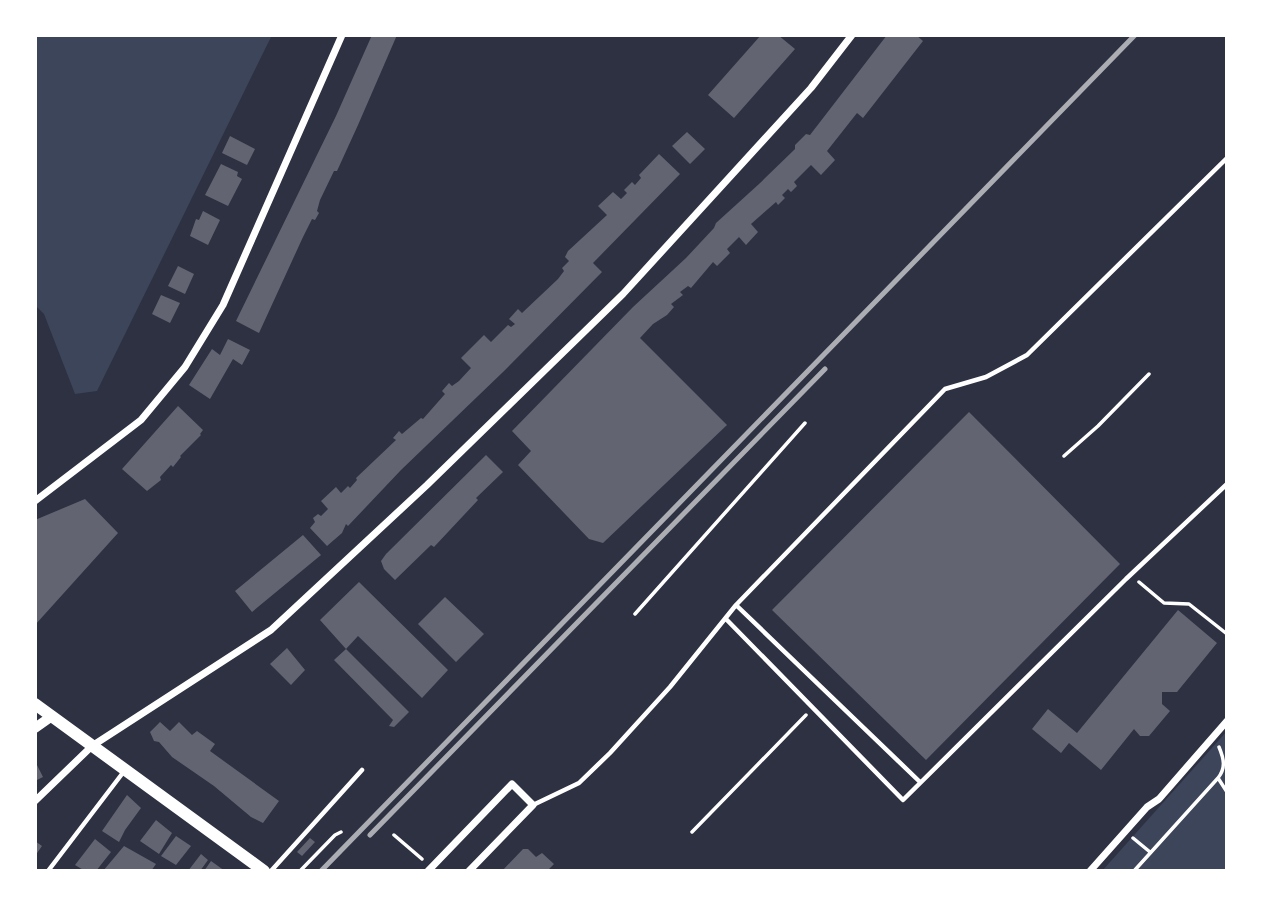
<svg xmlns="http://www.w3.org/2000/svg" width="1262" height="906" font-family="Lora,serif">
<style>
.green{fill:#3c4559}
.building{fill:#626471}
.lines{fill:none;stroke-linecap:round;stroke-linejoin:round}
.path{stroke:#fff;stroke-width:3.5}
.service{stroke:#fff;stroke-width:4.5}
.minor{stroke:#fff;stroke-width:7}
.tertiary{stroke:#fff;stroke-width:10}
.secondary{stroke:#fff;stroke-width:12}
.rail{stroke:#abadb3;stroke-width:5}
</style>
<rect width="100%" height="100%" fill="#2d3142"/>
<path class="green" d="M35,35H272L97,391L75,394L44,314L35,305Z
M1227,731V871H1102Z"/>
<path class="building" d="M372,35H397L358,125L337,171H334L320,200L317,211L319,213L315,220L312,219L303,237L259,333L236,321L336,116Z
M761,35H778L795,49L734,118L708,95Z
M887,35H916L923,41L863,118L857,113L827,151L835,160L821,175L811,165L794,182L797,186L791,192L788,189L782,195L785,198L778,205L776,202L751,224L758,232L746,245L739,237L727,249L730,253L717,266L713,262L691,288L688,286L680,292L683,295L671,304L674,307L667,315L653,324L640,338L727,425L603,543L589,539L518,465L531,451L512,431L633,307L686,258L714,228L716,223L759,184L795,149V145L806,134L810,135Z
M687,132L705,149L690,164L672,146Z
M230,136L255,149L247,165L222,153Z
M659,154L680,174L593,263L602,272L503,372L401,470L348,526L346,524L342,533L327,546L310,528L315,522L313,518L318,514L321,516L328,509L321,501L336,487L341,493L348,486L350,488L357,480L356,478L396,440L393,438L399,431L402,434L421,418L423,419L445,394L442,391L449,383L452,386L459,381L471,368L461,358L484,335L491,342L508,325L511,327L515,324L509,319L518,309L522,313L558,279L564,271L562,268L569,261L565,257L568,251L607,215L598,206L613,192L621,199L627,193L624,190L632,182L635,185L641,178L639,175Z
M221,164L238,172L237,176L242,179L228,206L205,195Z
M203,211L220,220L208,245L190,236L196,219L199,220Z
M178,266L194,274L185,294L168,286Z
M161,295L180,303L170,323L152,314Z
M228,339L250,350L242,365L233,359L210,399L189,385L212,349L220,355Z
M178,406L203,430L200,434L201,435L180,456L181,457L173,467L171,465L160,477L161,480L147,491L122,469Z
M969,412L1120,564L926,760L772,610Z
M486,455L503,472L476,498L478,500L434,547L431,545L395,580L384,569L381,561L386,554Z
M85,499L118,533L35,625V520Z
M303,535L321,555L252,612L235,591Z
M359,582L448,670L422,698L358,636L346,649L320,620Z
M445,597L484,634L456,662L418,624Z
M1178,610L1217,643L1177,692H1162V704L1170,711L1149,736H1140L1134,729L1101,770L1069,743L1061,753L1032,729L1048,709L1077,733Z
M287,648L305,670L291,685L270,664Z
M346,649L409,712L394,727L389,726L393,720L334,660Z
M160,722L170,731L179,722L192,735L197,731L215,744L210,751L279,801L263,823L251,817L214,786L172,757L159,742L154,741L150,732Z
M35,761L43,777L35,781Z
M127,795L141,808L125,830L119,842L102,831Z
M156,820L172,833L159,854L140,841Z
M176,836L191,846L176,865L161,856Z
M310,838L315,842L302,856L297,852Z
M95,839L111,852L96,871H85L75,865Z
M35,841L42,846L35,856Z
M124,846L156,864L151,871H103Z
M523,849H528L536,857L542,853L554,864L547,871H502Z
M201,854L208,860L200,871H188Z
M211,861L225,871H204Z"/>
<g class="lines">
<path class="path" d="M1064,456L1098,426L1149,374
M1139,582L1164,603L1189,604L1227,634
M635,614L805,423
M1219,747C1224,759 1226,768 1218,778L1227,792
M692,832L806,715
M394,835L422,859
M1133,838L1150,852
M300,871L335,835L341,832
M1134,871L1218,778"/>
<path class="service" d="M736,605L920,782
M726,619L903,800L1126,579L1227,484
M533,805L579,783L610,753L670,687L736,605L945,389L986,377L1027,355L1227,158
M48,871L125,770
M271,871L362,770"/>
<path class="minor" d="M35,501L141,420L185,367L223,305L342,35
M35,801L92,746L271,630L427,485L623,294L811,88L852,35
M428,871L512,784L533,805L469,871
M1090,871L1147,807L1159,799L1227,721"/>
<path class="tertiary" d="M35,728L52,716"/>
<path class="secondary" d="M35,704L264,871"/>
<path class="rail" d="M370,835L825,369
M321,871L1135,35"/>
</g>
<rect width="1262" height="906" fill="none" stroke="#ffffff" stroke-width="74"/>
</svg>
